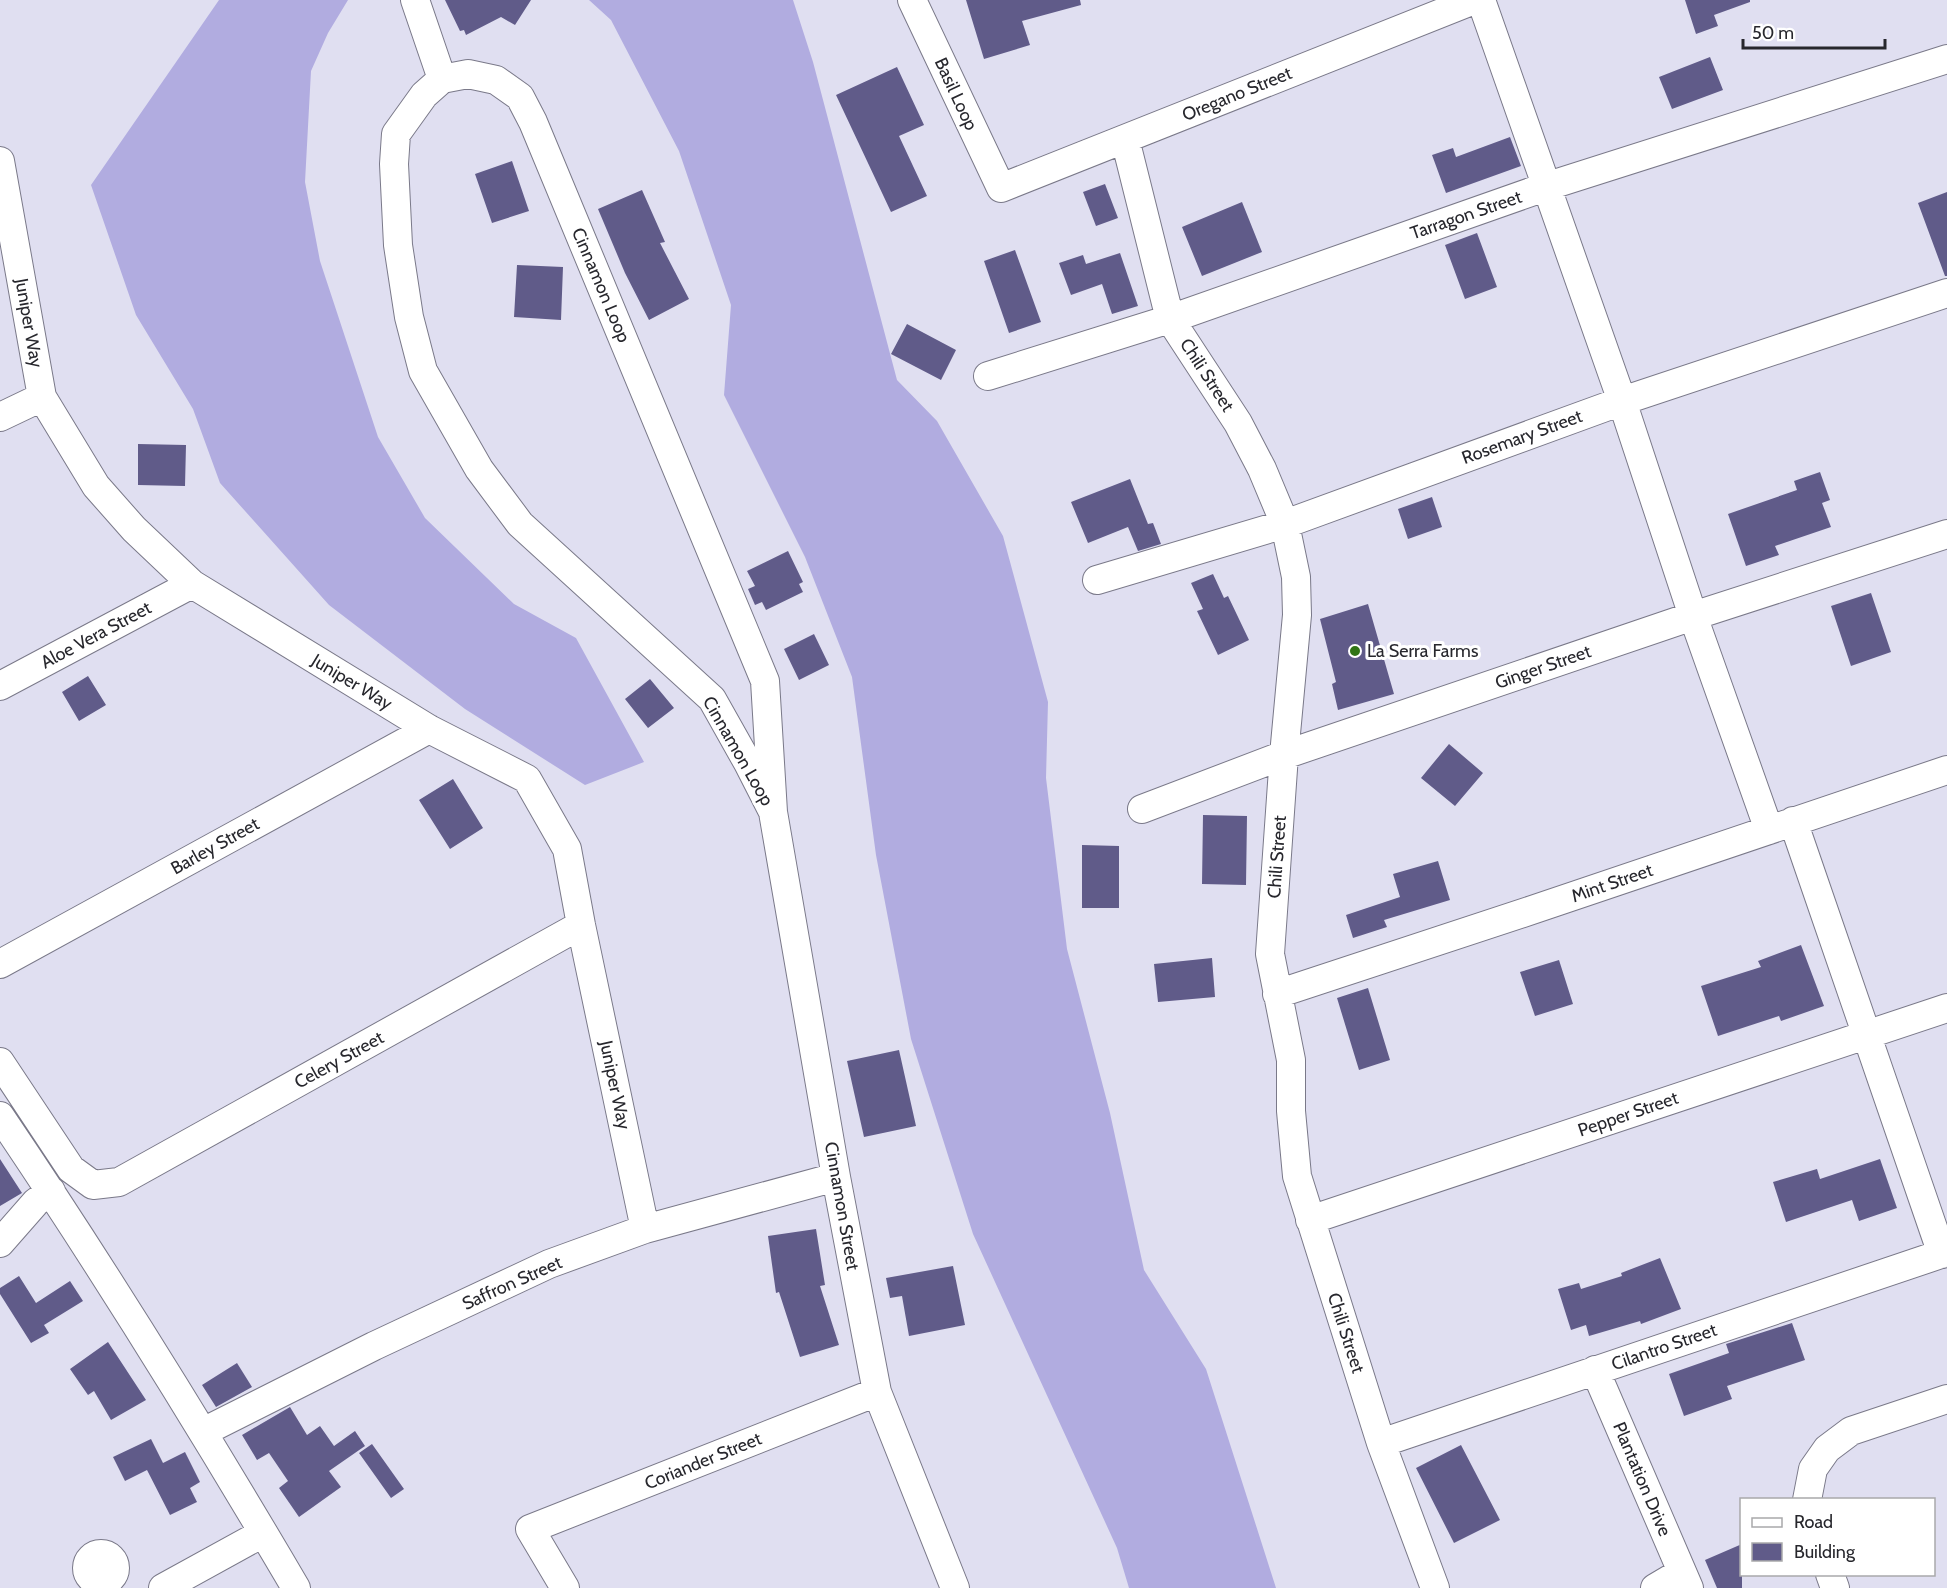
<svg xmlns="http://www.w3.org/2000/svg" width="1947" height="1588" font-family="Cabin,sans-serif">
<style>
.forest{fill:#b1ace0}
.building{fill:#605b89}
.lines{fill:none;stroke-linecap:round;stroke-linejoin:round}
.minor-casing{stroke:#7a7989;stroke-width:30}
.minor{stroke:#fff;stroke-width:28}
.poi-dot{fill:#307414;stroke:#fff;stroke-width:2}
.labels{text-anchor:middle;stroke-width:6;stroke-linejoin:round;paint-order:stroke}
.street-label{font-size:18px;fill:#27272d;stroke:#fff}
.poi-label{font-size:18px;fill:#27272d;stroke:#fff;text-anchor:start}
</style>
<rect width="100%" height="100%" fill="#e0dff1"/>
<path class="forest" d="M219,0H348L328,33L311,71L305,182L320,261L378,437L425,518L514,604L576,638L644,762L585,785L465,709L329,605L220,483L193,409L136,315L91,185Z
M589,0H793L813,62L897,380L937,421L1003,536L1048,702L1046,778L1067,949L1110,1113L1144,1270L1206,1369L1276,1588H1129L1117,1548L973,1234L911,1039L876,855L852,677L805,557L724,395L731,305L679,151L611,20Z"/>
<path class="building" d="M445,0H531L515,25L501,17L466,35L464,30L460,31Z
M966,0H1080L1081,5L1022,21L1030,45L984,59Z
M1685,0H1750V2L1714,15L1718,26L1696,34Z
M1710,57L1723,90L1672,109L1659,77Z
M897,67L924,125L899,136L927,196L891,212L836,95Z
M1510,137L1521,166L1446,193L1432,155L1453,148L1456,157Z
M512,161L529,211L492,223L475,174Z
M1105,184L1118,218L1096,226L1083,192Z
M642,190L665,242L660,243L689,299L649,320L625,273L598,209Z
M1947,192V276H1945L1918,203Z
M1242,202L1262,252L1202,276L1182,227Z
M1477,233L1497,287L1465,299L1445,245Z
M1015,250L1041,322L1009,333L984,261Z
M1120,253L1138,306L1112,314L1102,284L1071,295L1059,263L1083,255L1086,264Z
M517,265L563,267L561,320L514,317Z
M907,324L956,350L941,380L891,354Z
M138,444L186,445L185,486L138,485Z
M1820,472L1830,500L1822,503L1831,527L1775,546L1779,555L1746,566L1728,514L1797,490L1794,481Z
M1130,479L1148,524L1153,523L1161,544L1138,551L1128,527L1088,543L1071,502Z
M1432,497L1442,527L1408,539L1398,509Z
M788,551L803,582L799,584L803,592L766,610L762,602L755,605L748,589L755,586L747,571Z
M1213,574L1224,598L1228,596L1249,640L1218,655L1197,611L1203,609L1191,583Z
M1871,593L1891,652L1851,666L1831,606Z
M1368,604L1394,694L1338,710L1332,684L1336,682L1320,619Z
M814,634L829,665L799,680L784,649Z
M88,676L106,705L79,721L62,692Z
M650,679L674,708L648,728L625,699Z
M1449,744L1483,773L1455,806L1421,778Z
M453,779L483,828L450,849L419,800Z
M1203,815L1247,816L1246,885L1202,884Z
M1082,845L1119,846V908H1082Z
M1438,861L1450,900L1384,920L1387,927L1353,938L1346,915L1400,897L1393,874Z
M1801,945L1824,1006L1781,1021L1779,1016L1718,1036L1701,986L1761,967L1758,961Z
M1212,958L1215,997L1158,1002L1154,964Z
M1559,960L1573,1004L1535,1016L1520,972Z
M1368,988L1390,1060L1359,1070L1337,998Z
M899,1050L916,1126L864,1137L847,1061Z
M0,1159L22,1193L0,1206Z
M1880,1159L1897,1208L1859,1221L1852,1200L1786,1222L1773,1182L1817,1169L1820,1179Z
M816,1229L825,1285L820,1286L839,1345L800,1357L779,1292L776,1293L768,1236Z
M1660,1258L1681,1309L1641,1324L1640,1321L1589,1336L1586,1325L1571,1330L1558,1289L1579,1283L1581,1289L1622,1276L1621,1273Z
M953,1266L965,1325L909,1336L902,1296L890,1298L886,1278Z
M19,1276L36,1303L70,1281L83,1301L44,1325L49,1333L31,1343L0,1294V1288Z
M1792,1323L1805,1360L1727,1386L1732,1399L1684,1416L1669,1374L1729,1353L1726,1344Z
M108,1342L146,1400L111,1420L94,1391L88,1395L70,1369Z
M237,1363L252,1387L216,1407L202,1385Z
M290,1407L307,1435L320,1426L334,1446L355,1431L365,1446L329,1471L341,1487L299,1517L279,1488L288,1481L269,1453L257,1460L242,1435Z
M151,1439L163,1463L185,1452L200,1482L190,1488L197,1502L170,1515L147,1470L125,1481L113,1457Z
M372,1444L404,1489L391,1498L359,1453Z
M1461,1445L1500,1520L1454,1543L1416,1468Z
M1742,1544V1588H1717L1705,1560Z"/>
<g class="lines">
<g class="minor-casing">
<path id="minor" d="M415,0L442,79
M912,0L1001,188L1474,0
M1481,0L1622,401L1693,616L1769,830
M1125,139L1170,319L1238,423L1262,469L1285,524L1296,577L1297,615L1284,755L1270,954L1291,1060V1111L1297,1176L1381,1443L1435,1588
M0,161L42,397L96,486L134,529L192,584L429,729L527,779L567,849L581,925L645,1229
M988,376L1170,319L1548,186L1947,59
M0,417L42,397
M1097,580L1285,524L1622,401L1947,293
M0,686L192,584
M1142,809L1284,755L1693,616L1947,534
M773,812L748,763L712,699L520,524L479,469L423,371L409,317L398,245L394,164L396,134L424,95L442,79L468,74L496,80L520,97L533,122L765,681L773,812L836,1177L877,1392L955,1588
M1793,821L1942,1254
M0,964L429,729
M1277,994L1532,910L1947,770
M0,1062L71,1169L93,1185L119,1182L581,925
M0,1116C104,1270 202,1428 296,1588
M1310,1220L1947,1008
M0,1243L36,1202L51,1191
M1595,1370L1689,1588
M203,1432L374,1346L549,1264L645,1229L836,1177
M1381,1443L1947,1252
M1807,1500L1813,1469L1827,1449L1851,1431L1947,1399
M87 1568a14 14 0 1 1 28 0a14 14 0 1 1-28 0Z
M1830,1574L1835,1588
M163,1588L263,1533
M565,1588L530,1529L877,1392
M1655,1588L1682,1572"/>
</g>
<use href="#minor" class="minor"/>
</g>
<circle class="poi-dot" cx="1355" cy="651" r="6"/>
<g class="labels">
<g class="street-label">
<text transform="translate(956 94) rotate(65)" y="6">Basil Loop</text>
<text transform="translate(1237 94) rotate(-22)" y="6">Oregano Street</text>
<text transform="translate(1466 215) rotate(-19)" y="6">Tarragon Street</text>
<text transform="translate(601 285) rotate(67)" y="6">Cinnamon Loop</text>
<text transform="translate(29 323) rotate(80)" y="6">Juniper Way</text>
<text transform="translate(1207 375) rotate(57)" y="6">Chili Street</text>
<text transform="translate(1522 437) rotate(-20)" y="6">Rosemary Street</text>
<text transform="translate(96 635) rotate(-28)" y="6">Aloe Vera Street</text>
<text transform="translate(1543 667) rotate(-19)" y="6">Ginger Street</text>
<text transform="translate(352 682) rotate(31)" y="6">Juniper Way</text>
<text transform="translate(738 751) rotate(60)" y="6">Cinnamon Loop</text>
<text transform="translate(215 846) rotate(-29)" y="6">Barley Street</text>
<text transform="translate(1277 857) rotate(-86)" y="6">Chili Street</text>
<text transform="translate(1612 883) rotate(-19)" y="6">Mint Street</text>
<text transform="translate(339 1060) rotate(-29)" y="6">Celery Street</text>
<text transform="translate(615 1085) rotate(78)" y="6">Juniper Way</text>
<text transform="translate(1628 1114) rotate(-19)" y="6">Pepper Street</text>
<text transform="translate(842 1206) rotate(80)" y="6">Cinnamon Street</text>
<text transform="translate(512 1283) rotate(-24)" y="6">Saffron Street</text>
<text transform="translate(1346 1333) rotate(72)" y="6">Chili Street</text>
<text transform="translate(1664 1347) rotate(-19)" y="6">Cilantro Street</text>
<text transform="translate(703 1461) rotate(-22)" y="6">Coriander Street</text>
<text transform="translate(1642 1479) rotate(67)" y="6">Plantation Drive</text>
</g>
<g class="poi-label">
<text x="1367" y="657">La Serra Farms</text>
</g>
</g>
<rect x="1740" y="1498" width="195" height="78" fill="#ffffff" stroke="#a9a9ab" stroke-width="1.5"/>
<rect x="1752" y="1518" width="30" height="9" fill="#ffffff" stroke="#a9a9ab" stroke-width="1.5"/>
<text x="1794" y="1528" font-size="18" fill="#27272d">Road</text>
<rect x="1752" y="1543" width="30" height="18" fill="#605b89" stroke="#a9a9ab" stroke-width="1.5"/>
<text x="1794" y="1558" font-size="18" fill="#27272d">Building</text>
<path d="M1743 39v9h142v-9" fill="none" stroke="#27272d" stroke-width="3"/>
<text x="1752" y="39" font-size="18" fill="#27272d" stroke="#ffffff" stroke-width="4.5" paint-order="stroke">50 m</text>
</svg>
